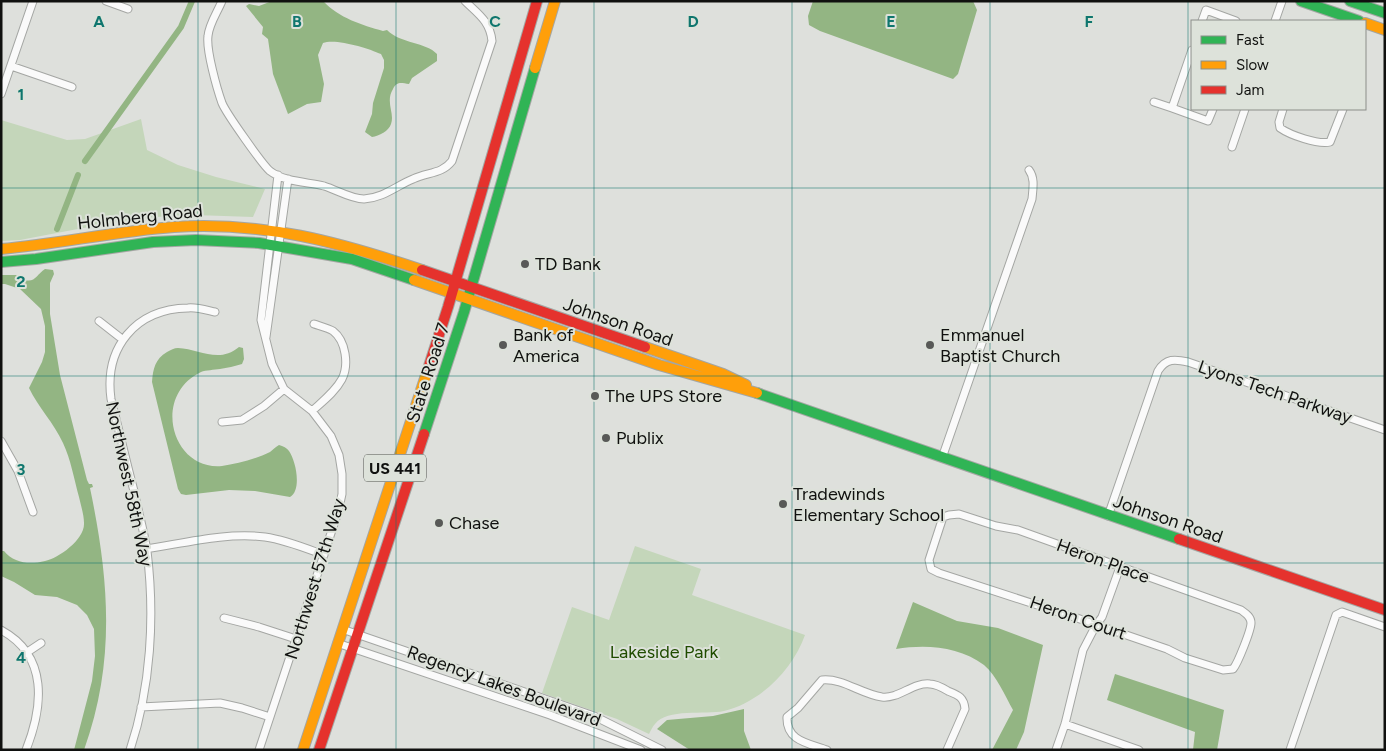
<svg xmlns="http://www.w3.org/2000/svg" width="1386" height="751" font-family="Figtree,sans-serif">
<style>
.green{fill:#c4d6ba}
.water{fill:#93b583}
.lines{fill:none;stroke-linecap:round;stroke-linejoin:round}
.canal{stroke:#93b583;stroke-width:6}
.street-casing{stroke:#a4a6a3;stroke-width:9}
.fast-casing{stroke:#a4a6a3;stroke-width:12}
.slow-casing{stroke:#a4a6a3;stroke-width:12}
.jam-casing{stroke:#a4a6a3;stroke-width:12}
.street{stroke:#fafafa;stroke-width:7}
.fast{stroke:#30b455;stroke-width:10}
.slow{stroke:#ff9f0a;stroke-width:10}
.jam{stroke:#e5322d;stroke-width:10}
.grid{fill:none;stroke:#0f766e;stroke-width:1;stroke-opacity:0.55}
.poi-dot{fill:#585957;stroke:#dde2da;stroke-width:2}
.labels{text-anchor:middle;stroke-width:4;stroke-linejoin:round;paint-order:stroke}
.shield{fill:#dde2da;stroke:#4e504c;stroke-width:1}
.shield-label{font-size:16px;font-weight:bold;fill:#10110f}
.street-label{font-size:18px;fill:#10110f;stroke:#dde2da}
.poi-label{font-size:18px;fill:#10110f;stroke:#dde2da;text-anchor:start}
.park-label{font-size:18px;fill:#204c00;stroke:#dde2da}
.grid-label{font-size:16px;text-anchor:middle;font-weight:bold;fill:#0f766e;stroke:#dde2da;stroke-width:4;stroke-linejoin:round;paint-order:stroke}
</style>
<rect width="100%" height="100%" fill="#dee0dc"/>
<path class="green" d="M141,119L147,150L178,165L216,177L265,189L253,217C225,216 197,214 168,216C118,220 69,231 20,240L1,241V120L67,140L85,139Z
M635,546L701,569L692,595L805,635C793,669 761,702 724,711C705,715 667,708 655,724C653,726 651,730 649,734L617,719L542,693L572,607L609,620Z"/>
<path class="water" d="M272,1H323C339,18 362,25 383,31L387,30C401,44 426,42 437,54V61L412,78L409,84C401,83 397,81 393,89C385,102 395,113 391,124C389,131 379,136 372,137L365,132L372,114L373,103L384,68V60L381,54C368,48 335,38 323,43L318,55L324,84L321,102L307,104L288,114L273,74L268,39L262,34L263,27L246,6L249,4L259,6Z
M813,1H973L977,10L958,74L953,79L820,31L809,25L808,16Z
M45,269L53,270L54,274L50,283V314L60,375L87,480L89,484H92L93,487L90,488C109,579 116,661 84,750H74L92,681L95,656L94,629L87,615L77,605L57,597L35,595L14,582L1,576V551H4C14,563 29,565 45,561C59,558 85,539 84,523C84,515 81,506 79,497C74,479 71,460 63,443C54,423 38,407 29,388L42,362L45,352V326L41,309L20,289L5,284H1V275H17L23,276L25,280C35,283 37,274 45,269Z
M239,347L243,348L244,359L242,364C235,366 227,368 220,369C214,370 206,370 201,372C151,396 172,471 222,466C237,464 256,459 270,452C273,450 275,447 279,445C283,446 287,448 289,451C296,461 302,490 290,497L255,491L229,490L186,495L181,494L178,489L152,382C153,369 155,359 167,352C171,350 174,348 178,348C199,349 219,364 239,347Z
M913,602L957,621L998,628L1043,645L1024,732L1016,750H992L1013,710C1005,696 997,676 984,665C959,646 925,644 896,649Z
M1115,674L1224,710L1217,750H1193L1195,732L1107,700Z
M744,709V731L751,750H690L657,729L667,720L713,716Z"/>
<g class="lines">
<path class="canal" d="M85,161L181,27L192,1
M57,229L78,175"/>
<g class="street-casing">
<path id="street" d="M106,1L128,9
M222,1C217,13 209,24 208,36C206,50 217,89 222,103C226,113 262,164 270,171C284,182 308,182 324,186C337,190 351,199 364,199C383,198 396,186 413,179C428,172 442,174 452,161L492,41C490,21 478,14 465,1
M1202,21L1206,10L1236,21
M1275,21L1282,1
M1192,50L1172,108L1208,121L1213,109
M11,66L72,87
M1,94L33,1
M1154,102L1172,108
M1283,109L1279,122L1280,128C1290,135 1318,145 1330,142L1343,109
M1232,147L1245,109
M99,321L122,339
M266,337L288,179
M312,411C323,401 335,392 342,379C349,365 346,341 333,331C328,328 320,326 314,324
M222,422L242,420L264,406L284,389
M1,441L18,471L33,512
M942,458L1032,199C1033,188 1035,178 1029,170
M959,514L996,526L1018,530L1241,610C1245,613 1251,616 1251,623C1251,630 1238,663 1233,669L1223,670L1185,658L1167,649L1074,617L939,573L931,569L929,560L943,517L949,515Z
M1108,516L1158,371C1166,358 1175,359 1188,362L1385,430
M146,549C185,543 227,532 265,537C286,540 305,548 324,555
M224,618L259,627L296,639
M342,629L594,716L662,750
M1,630C49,656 43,707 26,750
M337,643L550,715L641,750
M26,653L41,643
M141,707L220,703L242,708L270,717
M1065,724L1139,750
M130,750C151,687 155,616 147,551C144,531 138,511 134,491C126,461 119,430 111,399C104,348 135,309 188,308C196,307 206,310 215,312
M259,750L338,512L342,494V474L339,455L331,436L312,411L284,389L272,364L261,320L278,175
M827,750C808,743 786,741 787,717L798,708L822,680C843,678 861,694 882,697C899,699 913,682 930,684C936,684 943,688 948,691C958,695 964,697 965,709L947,750
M1056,750L1065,724L1083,650L1096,625L1102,617L1120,567
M1290,750L1336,615L1342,612L1385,627"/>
</g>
<g class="fast-casing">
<path id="fast" d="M1301,1L1359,21
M1350,1L1385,13
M1,262L36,259L153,242L196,240L259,243L352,259L414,280
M757,393L1179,539
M424,434L464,312L535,68"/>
</g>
<g class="slow-casing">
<path id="slow" d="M1365,23L1385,30
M535,68L555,1
M1,249C59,244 116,231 174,227C263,221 339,242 422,270
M414,280L659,365L757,393
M645,347L723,374L746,385
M303,750L427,372"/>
</g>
<g class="jam-casing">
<path id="jam" d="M422,270L645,347
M427,372L448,307L537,1
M1179,539L1385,610
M319,750L424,434"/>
</g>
<use href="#street" class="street"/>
<use href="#fast" class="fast"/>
<use href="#slow" class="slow"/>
<use href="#jam" class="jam"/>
</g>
<path class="grid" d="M198,1V750M396,1V750M594,1V750M792,1V750M990,1V750M1188,1V750M1,188H1385M1,376H1385M1,563H1385"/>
<g class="poi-dot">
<circle cx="525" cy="264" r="5"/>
<circle cx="503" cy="345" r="5"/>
<circle cx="930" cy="345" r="5"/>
<circle cx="595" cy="396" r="5"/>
<circle cx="606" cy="438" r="5"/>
<circle cx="783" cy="504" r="5"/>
<circle cx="439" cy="523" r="5"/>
</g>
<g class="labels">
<rect class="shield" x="364" y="454.5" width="62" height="27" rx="4"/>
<g class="shield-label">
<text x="395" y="474">US 441</text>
</g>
<g class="street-label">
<text transform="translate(140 217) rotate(-6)" y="6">Holmberg Road</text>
<text transform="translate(618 322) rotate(19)" y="6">Johnson Road</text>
<text transform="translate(428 373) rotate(-72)" y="6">State Road 7</text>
<text transform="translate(1275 392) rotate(19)" y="6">Lyons Tech Parkway</text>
<text transform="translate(129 484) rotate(78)" y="6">Northwest 58th Way</text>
<text transform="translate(1168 519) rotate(19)" y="6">Johnson Road</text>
<text transform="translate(1103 561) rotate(20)" y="6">Heron Place</text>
<text transform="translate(315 579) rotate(-73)" y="6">Northwest 57th Way</text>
<text transform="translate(1078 618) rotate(19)" y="6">Heron Court</text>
<text transform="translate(504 686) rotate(20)" y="6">Regency Lakes Boulevard</text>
</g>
<g class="poi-label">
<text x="535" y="270">TD Bank</text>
<text x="513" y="341">Bank of<tspan x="513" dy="21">America</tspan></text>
<text x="940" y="341">Emmanuel<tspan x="940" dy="21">Baptist Church</tspan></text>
<text x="605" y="402">The UPS Store</text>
<text x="616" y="444">Publix</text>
<text x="793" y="500">Tradewinds<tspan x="793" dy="21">Elementary School</tspan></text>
<text x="449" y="529">Chase</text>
</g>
<g class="park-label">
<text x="664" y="658">Lakeside Park</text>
</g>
</g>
<g class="grid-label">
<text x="99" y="27">A</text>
<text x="297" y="27">B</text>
<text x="495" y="27">C</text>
<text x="693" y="27">D</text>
<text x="891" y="27">E</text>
<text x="1089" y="27">F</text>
<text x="21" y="100">1</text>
<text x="21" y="287">2</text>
<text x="21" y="475">3</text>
<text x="21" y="663">4</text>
</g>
<rect width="1386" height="751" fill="none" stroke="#10110f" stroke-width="5"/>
<rect x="1191" y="20" width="175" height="90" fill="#dde2da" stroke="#8b8e89"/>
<rect x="1201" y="36" width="25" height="8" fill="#30b455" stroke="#8b8e89"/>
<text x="1236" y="45" font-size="15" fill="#10110f">Fast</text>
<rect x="1201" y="61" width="25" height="8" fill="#ff9f0a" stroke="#8b8e89"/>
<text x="1236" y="70" font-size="15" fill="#10110f">Slow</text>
<rect x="1201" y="86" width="25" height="8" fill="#e5322d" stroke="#8b8e89"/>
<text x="1236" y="95" font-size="15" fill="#10110f">Jam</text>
</svg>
